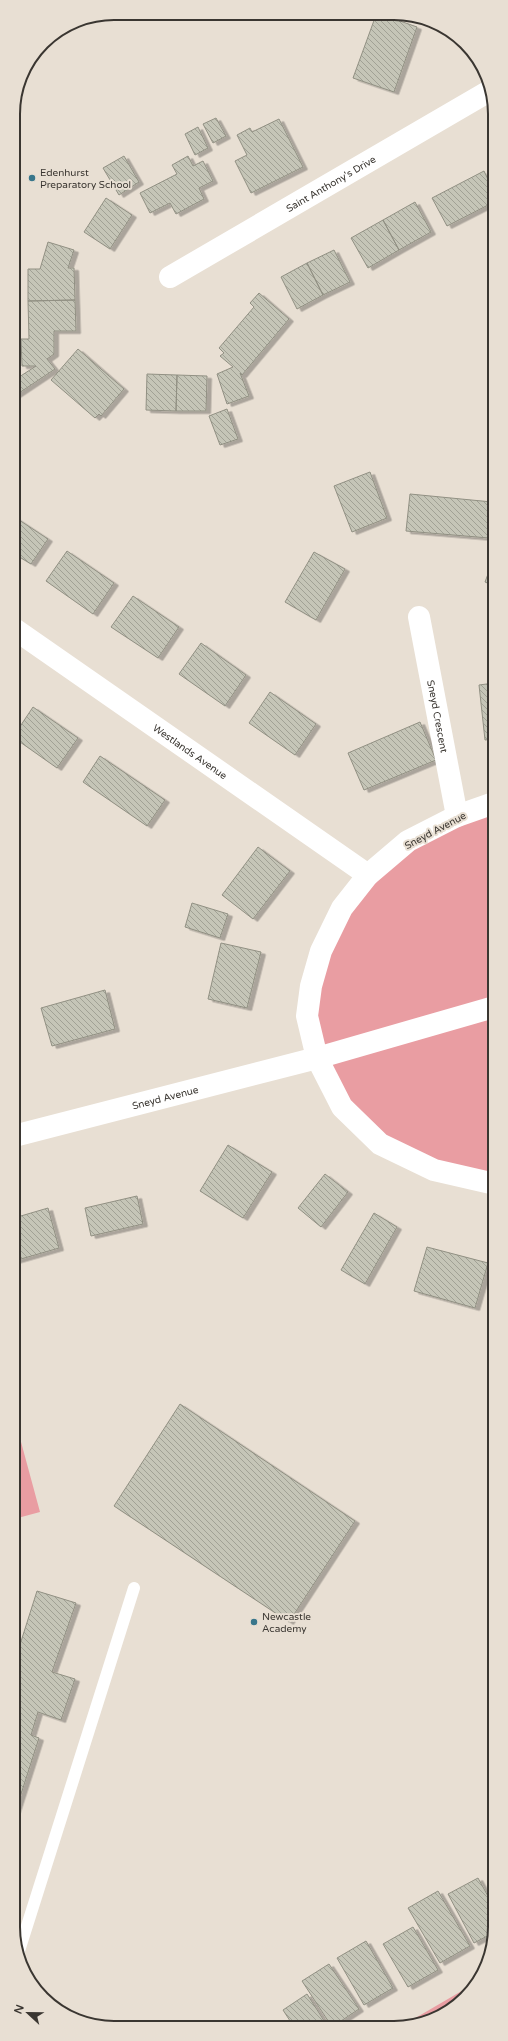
<svg xmlns="http://www.w3.org/2000/svg" width="508" height="2041" font-family="'Varela Round',sans-serif">
<style>
.grass{fill:#e99da2}
.building{fill:url(#building-back-hatch);stroke:#919083;filter:url(#shadow)}
.lines{fill:none;stroke-linecap:round;stroke-linejoin:round}
.service{stroke:#fff;stroke-width:12}
.minor{stroke:#fff;stroke-width:22}
.tertiary{stroke:#fff;stroke-width:22}
.poi-dot{fill:#38768b;stroke:#e8dfd3;stroke-width:1.5}
.labels{text-anchor:middle;stroke-width:4;stroke-linejoin:round;paint-order:stroke}
.poi-label{font-size:10px;fill:#3a3631;stroke:#e8dfd3;text-anchor:start}
.street-label{font-size:10px;fill:#3a3631;stroke:#e8dfd3}
.rim{fill:none;stroke:#3a3631;stroke-width:2}
</style>
<defs>
<pattern id="building-back-hatch" width="6" height="6" patternUnits="userSpaceOnUse"><rect width="6" height="6" fill="#c5c5b7"/><path d="M-1 5l2 2M0 0l6 6M5-1l2 2" fill="none" stroke="#a1a195"/></pattern>
<filter id="shadow"><feDropShadow dx="4.5" dy="2.5" stdDeviation="0" flood-color="#0004"/></filter>
</defs>
<rect width="100%" height="100%" fill="#e8dfd3"/>
<path class="grass" d="M494,803L495,1184L380,1144L317,1058L311,986L368,875Z
M14,1416L40,1512L14,1519Z
M477,1982C462,2006 429,2027 400,2027Z"/>
<path class="building" d="M376,15H383L417,27L394,92L353,78Z
M216,118L226,136L213,143L203,124Z
M279,119L303,167L251,193L235,161L247,155L237,135L250,128L252,132Z
M198,127L208,148L195,155L185,134Z
M124,156L139,182L119,195L103,168Z
M188,156L193,166L203,161L213,181L199,188L204,199L176,214L170,203L150,213L140,193L177,174L172,165Z
M484,171L494,192V202L447,226L432,198Z
M106,198L132,215L110,249L84,232Z
M415,202L431,232L399,250L383,220Z
M383,220L399,250L368,268L351,238Z
M48,242L74,250L68,268H74L75,300L28,301V269H40Z
M334,250L350,282L323,295L307,263Z
M307,263L323,295L297,309L281,277Z
M259,293L289,319L242,375L240,373L249,396L227,404L217,374L233,367L220,356L224,353L219,348L254,307L250,303Z
M75,300L76,331H54V354L47,359L55,369L13,397V381L36,366H22L21,339H29L28,301Z
M78,349L124,389L101,416L99,414L95,418L51,380Z
M147,374L177,375L176,411L146,410Z
M177,375L207,376L206,411H176Z
M227,409L238,439L220,445L209,416Z
M370,472L387,518L352,532L334,486Z
M410,494L492,502L489,538L406,531Z
M13,516L48,539L31,564L13,553Z
M67,551L114,583L93,614L46,581Z
M314,552L345,569L316,620L285,602Z
M494,558V586L485,582Z
M133,596L179,627L158,658L111,627Z
M201,643L246,675L225,706L179,674Z
M494,683V739L485,740L479,685Z
M270,692L316,724L295,755L249,723Z
M33,707L78,738L57,768L13,737Z
M420,722L436,760L364,790L348,753Z
M100,756L165,800L147,826L83,782Z
M258,847L290,871L253,919L222,895Z
M192,903L228,914L220,938L185,927Z
M221,943L261,952L247,1008L208,999Z
M105,990L115,1029L52,1046L41,1008Z
M228,1145L272,1172L243,1218L200,1191Z
M325,1174L348,1192L321,1227L298,1208Z
M137,1196L143,1224L91,1236L85,1208Z
M48,1208L59,1248L14,1261V1218Z
M374,1213L397,1227L365,1284L341,1270Z
M427,1247L488,1263L475,1308L414,1291Z
M180,1404L355,1521L289,1622L114,1506Z
M37,1591L76,1603L52,1672L75,1679L61,1720L38,1712L31,1735L39,1738L14,1816V1653L17,1654Z
M478,1878L495,1909V1932L474,1943L448,1894Z
M438,1891L470,1946L440,1963L408,1908Z
M413,1927L438,1970L408,1987L383,1944Z
M366,1941L393,1988L364,2005L337,1958Z
M329,1964L359,2009L332,2027L302,1981Z
M307,1994L328,2027H294L283,2010Z"/>
<g class="lines">
<path class="service" d="M19,1951L134,1588"/>
<g class="minor">
<path id="s1" d="M170,277L491,90"/>
<path id="s2" d="M419,617L457,816"/>
<path id="s3" d="M13,628L368,875"/>
<path d="M494,803L457,816L408,841L368,875L342,908L321,951L311,986L307,1016L317,1058L342,1107L380,1144L434,1170L495,1184"/>
</g>
<path class="tertiary" id="s4" d="M14,1136L317,1058L494,1007"/>
</g>
<g class="poi-dot">
<circle cx="32" cy="178" r="4"/>
<circle cx="254" cy="1622" r="4"/>
</g>
<g class="labels">
<g class="poi-label">
<text x="40" y="176">Edenhurst<tspan x="40" dy="12">Preparatory School</tspan></text>
<text x="262" y="1620">Newcastle<tspan x="262" dy="12">Academy</tspan></text>
</g>
<g class="street-label">
<text dy="4" stroke="none"><textPath href="#s1" startOffset="186">Saint Anthony's Drive</textPath></text>
<text dy="4" stroke="none"><textPath href="#s2" startOffset="101">Sneyd Crescent</textPath></text>
<text dy="4" stroke="none"><textPath href="#s3" startOffset="216">Westlands Avenue</textPath></text>
<text transform="translate(435 830) rotate(-28)" y="4">Sneyd Avenue</text>
<text dy="4" stroke="none"><textPath href="#s4" startOffset="156">Sneyd Avenue</textPath></text>
</g>
</g>
<path d="M0 0H508V2041H0ZM114 20H394A94 94 0 0 1 488 114V1927A94 94 0 0 1 394 2021H114A94 94 0 0 1 20 1927V114A94 94 0 0 1 114 20Z" fill="#e8dfd3" fill-rule="evenodd"/>
<path class="rim" d="M114 20H394A94 94 0 0 1 488 114V1927A94 94 0 0 1 394 2021H114A94 94 0 0 1 20 1927V114A94 94 0 0 1 114 20Z"/>
<g transform="translate(28 2013) rotate(292)" stroke="#e8dfd3" stroke-width="3" paint-order="stroke">
<path d="M0-3L7 15L0 10L-7 15Z" fill="#3a3631"/>
<text y="-6" font-size="11" font-weight="bold" text-anchor="middle" fill="#3a3631">N</text>
</g>
</svg>
